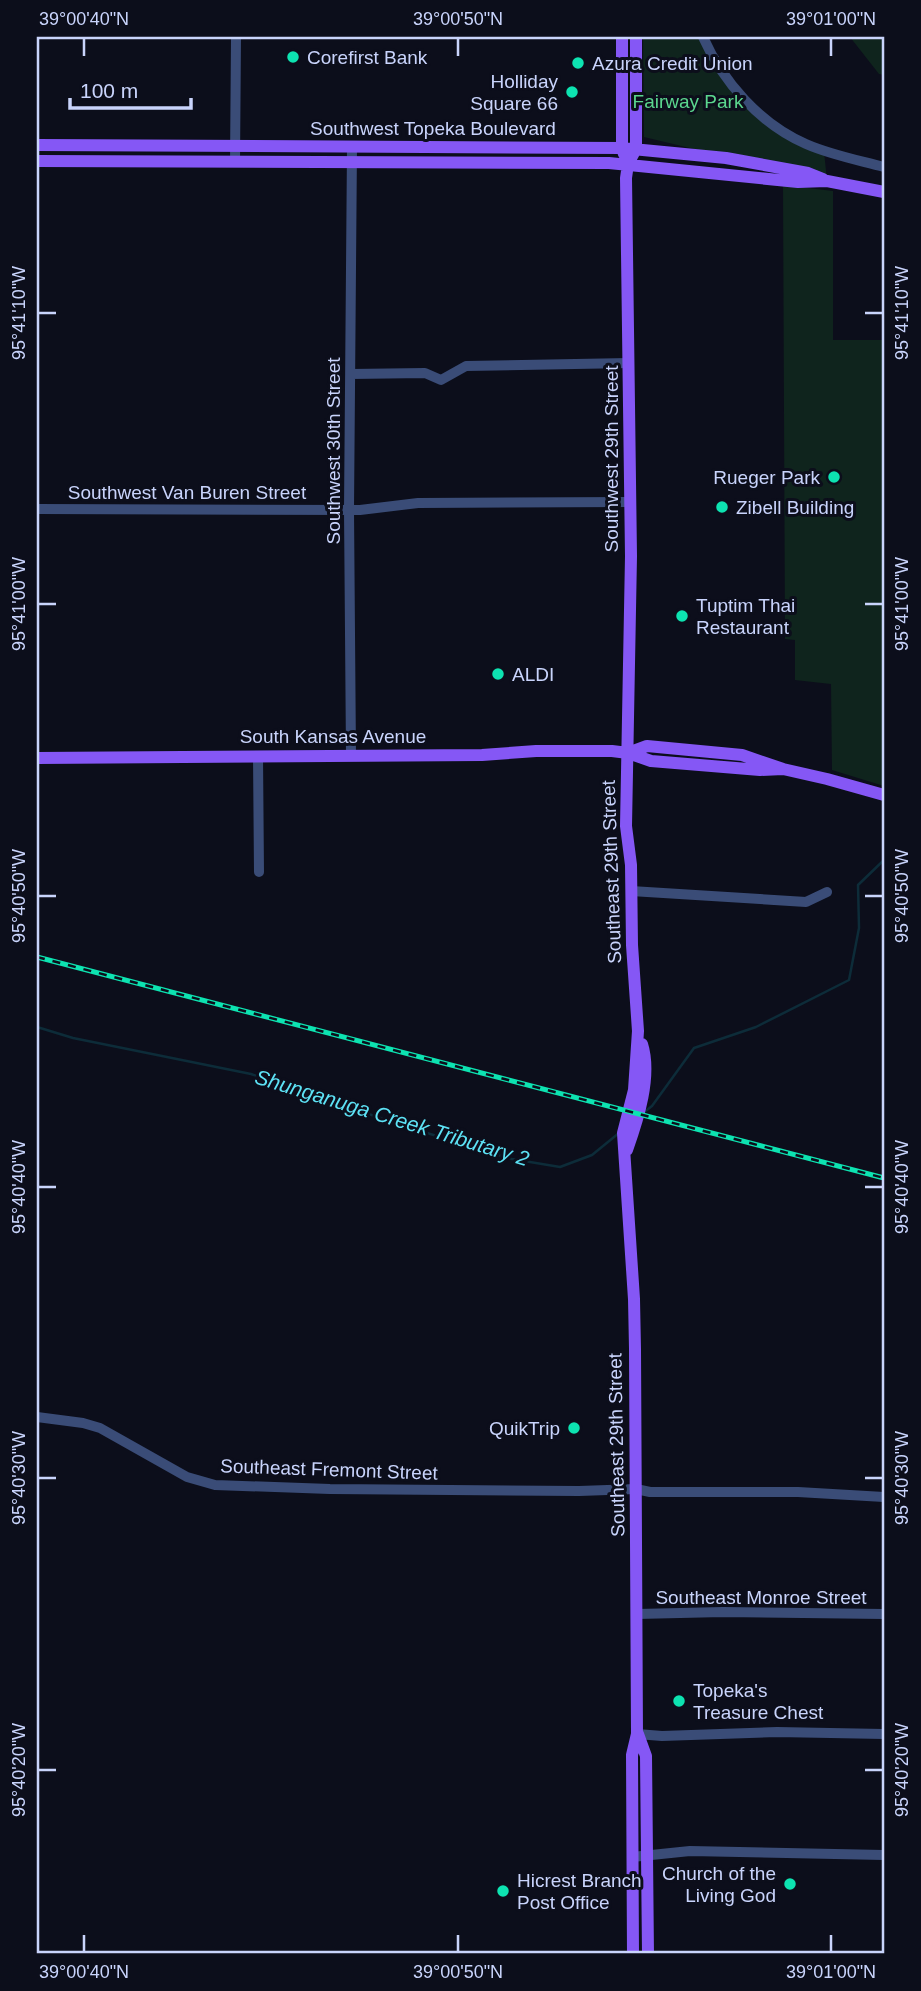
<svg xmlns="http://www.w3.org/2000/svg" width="921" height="1991" font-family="Arial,sans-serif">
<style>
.green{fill:#0f241d}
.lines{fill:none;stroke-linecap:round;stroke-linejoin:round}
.stream{stroke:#0d2c39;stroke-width:2.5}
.minor{stroke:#3a4c77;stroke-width:10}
.major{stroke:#8557f5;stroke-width:12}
.rail-casing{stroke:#0de3b1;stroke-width:5}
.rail{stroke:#0c0e1b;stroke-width:2.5;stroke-dasharray:8;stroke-linecap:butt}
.ticks{fill:none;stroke:#c9d4fc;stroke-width:2.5}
.poi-dot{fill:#0de3b1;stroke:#0c0e1b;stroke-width:2.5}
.labels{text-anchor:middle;stroke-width:6;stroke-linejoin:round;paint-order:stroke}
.poi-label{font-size:19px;fill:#c9d4fc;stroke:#0c0e1b;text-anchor:start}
.park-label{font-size:19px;fill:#5bd68e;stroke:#0c0e1b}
.street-label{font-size:19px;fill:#c9d4fc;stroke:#0c0e1b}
.water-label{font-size:21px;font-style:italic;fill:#5de2f5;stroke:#0c0e1b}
.neatline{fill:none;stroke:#c9d4fc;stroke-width:2.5}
.ticks-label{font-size:18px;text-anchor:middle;fill:#c9d4fc}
</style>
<rect width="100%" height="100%" fill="#0c0e1b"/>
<path class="green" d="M643,37H704L729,83L779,129L824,151L827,181L644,137Z
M850,37H884V75L879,74Z
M783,185L833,191V340H884V786L832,770L831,684L795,680V640L785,639Z"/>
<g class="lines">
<path class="stream" d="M37,1027L73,1038L251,1074L404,1126L512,1159L560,1167L592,1155L619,1133
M643,1113L652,1106L694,1048L756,1027L849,980L859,928L858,885L884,860"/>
<path class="minor" d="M703,37C723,82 760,124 806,144C831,155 858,160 884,167
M235,162L236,37
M351,374L425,373L441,380L466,366L629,363
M37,509L360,510L418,503L630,502
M258,756L259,872
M351,756L349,510L352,147
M631,891L806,902L827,892
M37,1417L83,1423L100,1428L187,1477L215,1485L330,1489L579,1491L636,1489L650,1492H798L884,1497
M637,1614L723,1612L884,1614
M637,1734L662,1736L777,1732L884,1734
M632,1857L690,1851L884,1855"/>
<path class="major" d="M622,37V148L624,154
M37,145L622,148L726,158L808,173L823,179
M37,161L609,163L798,182L827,181L884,192
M628,753L647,746L742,755L783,769L827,779L884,795
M37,758L482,755L536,751H612L628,753L651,761L760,770L783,769
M627,1150C638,1119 652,1076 642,1044
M638,1734L646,1756L648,1954
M633,1954L632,1755L637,1734L635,1349L634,1299L623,1133L634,1090L638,1031L632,945L631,865L626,826L631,556L626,178L628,164L636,149V37"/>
<g class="rail-casing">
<path id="rail" d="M37,957L884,1178"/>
</g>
<use href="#rail" class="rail"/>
</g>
<path class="ticks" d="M84,38V56M458,38V56M831,38V56M38,313H56M865,313H883M38,604H56M865,604H883M38,896H56M865,896H883M38,1187H56M865,1187H883M38,1478H56M865,1478H883M38,1770H56M865,1770H883M84,1935V1952M458,1935V1952M831,1935V1952"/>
<g class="poi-dot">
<circle cx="293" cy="57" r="7"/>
<circle cx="578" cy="63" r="7"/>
<circle cx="572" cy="92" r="7"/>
<circle cx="834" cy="477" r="7"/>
<circle cx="722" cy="507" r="7"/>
<circle cx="682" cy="616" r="7"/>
<circle cx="498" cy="674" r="7"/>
<circle cx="574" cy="1428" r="7"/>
<circle cx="679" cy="1701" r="7"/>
<circle cx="790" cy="1884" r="7"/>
<circle cx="503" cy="1891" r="7"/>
</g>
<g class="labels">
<g class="poi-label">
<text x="307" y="64">Corefirst Bank</text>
<text x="592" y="70">Azura Credit Union</text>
<text x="558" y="88" text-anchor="end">Holliday<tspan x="558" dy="22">Square 66</tspan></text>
<text x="820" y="484" text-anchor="end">Rueger Park</text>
<text x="736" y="514">Zibell Building</text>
<text x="696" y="612">Tuptim Thai<tspan x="696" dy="22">Restaurant</tspan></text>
<text x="512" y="681">ALDI</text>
<text x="560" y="1435" text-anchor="end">QuikTrip</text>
<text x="693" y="1697">Topeka's<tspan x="693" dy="22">Treasure Chest</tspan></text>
<text x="776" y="1880" text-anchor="end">Church of the<tspan x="776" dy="22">Living God</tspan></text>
<text x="517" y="1887">Hicrest Branch<tspan x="517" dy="22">Post Office</tspan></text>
</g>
<g class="park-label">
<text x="688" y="108">Fairway Park</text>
</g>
<g class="street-label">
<text x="433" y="135">Southwest Topeka Boulevard</text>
<text transform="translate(333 451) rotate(-90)" y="7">Southwest 30th Street</text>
<text transform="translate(611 459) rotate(-90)" y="7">Southwest 29th Street</text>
<text x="187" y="499">Southwest Van Buren Street</text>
<text x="333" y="743">South Kansas Avenue</text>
<text transform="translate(611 872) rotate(-92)" y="7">Southeast 29th Street</text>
<text transform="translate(616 1445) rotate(-91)" y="7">Southeast 29th Street</text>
<text transform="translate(329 1469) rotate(2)" y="7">Southeast Fremont Street</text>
<text x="761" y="1604">Southeast Monroe Street</text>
</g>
<g class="water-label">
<text transform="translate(392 1118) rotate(17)" y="7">Shunganuga Creek Tributary 2</text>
</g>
</g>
<rect width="921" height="1991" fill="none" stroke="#0c0e1b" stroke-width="77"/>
<path d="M70 98v10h121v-10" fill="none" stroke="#c9d4fc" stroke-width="3.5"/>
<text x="80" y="98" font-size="21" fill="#c9d4fc" stroke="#0c0e1b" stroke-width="5" paint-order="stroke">100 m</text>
<rect x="38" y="38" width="845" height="1914" class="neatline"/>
<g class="ticks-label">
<text x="84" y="25">39°00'40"N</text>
<text x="458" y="25">39°00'50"N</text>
<text x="831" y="25">39°01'00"N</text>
<text transform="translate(902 313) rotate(-90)" y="6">95°41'10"W</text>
<text transform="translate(19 313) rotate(-90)" y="6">95°41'10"W</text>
<text transform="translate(19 604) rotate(-90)" y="6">95°41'00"W</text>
<text transform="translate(902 604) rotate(-90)" y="6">95°41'00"W</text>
<text transform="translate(19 896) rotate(-90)" y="6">95°40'50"W</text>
<text transform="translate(902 896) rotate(-90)" y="6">95°40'50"W</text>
<text transform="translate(902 1187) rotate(-90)" y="6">95°40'40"W</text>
<text transform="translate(19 1187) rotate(-90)" y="6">95°40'40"W</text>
<text transform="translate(902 1478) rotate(-90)" y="6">95°40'30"W</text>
<text transform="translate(19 1478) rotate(-90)" y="6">95°40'30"W</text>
<text transform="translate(902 1770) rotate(-90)" y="6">95°40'20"W</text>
<text transform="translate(19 1770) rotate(-90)" y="6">95°40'20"W</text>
<text x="84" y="1978">39°00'40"N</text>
<text x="458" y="1978">39°00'50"N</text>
<text x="831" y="1978">39°01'00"N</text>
</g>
</svg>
